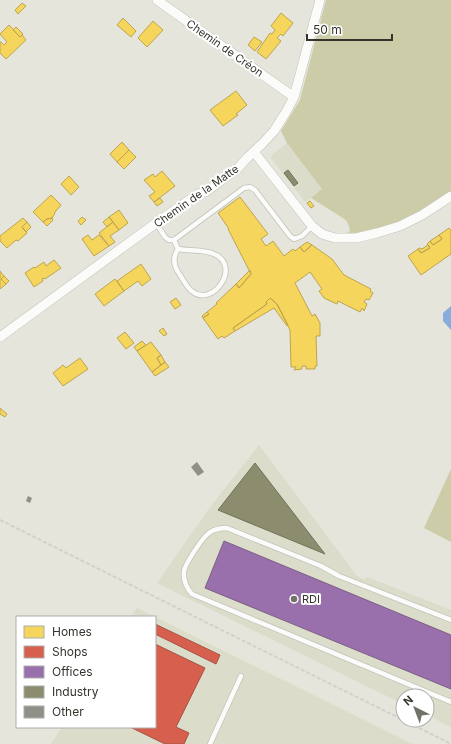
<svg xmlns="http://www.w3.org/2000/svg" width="451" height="744" font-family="Inter,sans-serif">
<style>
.built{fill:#dcdcca}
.green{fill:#cdcca8}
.water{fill:#86adde}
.homes{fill:#f6d55c;stroke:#bca54e}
.shops{fill:#d6604d;stroke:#a55343}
.offices{fill:#9970ab;stroke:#7b5e85}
.industry{fill:#8c8c6e;stroke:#72725a}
.building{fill:#909089}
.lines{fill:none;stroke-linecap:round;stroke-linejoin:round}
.service-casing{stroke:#c2c2bb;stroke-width:6}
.minor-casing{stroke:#c2c2bb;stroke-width:10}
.path{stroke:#d1d1ce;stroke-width:2;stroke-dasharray:4 2;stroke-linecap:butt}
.service{stroke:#fbfbfa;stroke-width:4.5}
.minor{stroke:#fbfbfa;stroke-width:9}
.poi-dot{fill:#72726a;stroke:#fff;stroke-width:1.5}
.labels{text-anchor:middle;stroke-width:4;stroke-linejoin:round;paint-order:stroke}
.street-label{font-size:11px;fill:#34342d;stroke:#fff}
.poi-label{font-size:11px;fill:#34342d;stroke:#fff;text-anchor:start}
</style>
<rect width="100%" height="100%" fill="#e5e5db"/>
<path class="built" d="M287,143L323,190L305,202L271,158L272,155Z
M259,445L357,576L365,580L367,577L451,610V727L427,715V696H403V704L157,583L210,507Z
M137,608L413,744H51L62,727H155V617H131Z"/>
<path class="green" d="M326,0H451V192L414,216L390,227L341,237L350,231L349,226L346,220L311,198L322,189L287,143L281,131L300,100Z
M451,469V542L424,528Z"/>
<path class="water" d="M451,306V330L443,321V313Z"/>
<path class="homes" d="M22,3L26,6L18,14L15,10Z
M281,13L293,23L283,36L281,34L277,38L281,41L266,59L257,52L270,33L272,34L275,30L271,26Z
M123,18L136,31L131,37L117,25Z
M153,21L163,30L147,47L138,38Z
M9,25L20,37L22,35L26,40L6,59L0,53V42H1L4,45L7,42L0,34Z
M16,27L23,34L20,37L13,30Z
M254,37L262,42L255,51L248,45Z
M236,91L247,105L236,114L238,115L223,126L210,110Z
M122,142L129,150L117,162L110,154Z
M129,150L136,157L124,169L117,162Z
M162,171L175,186L154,202L149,196L155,192L144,180L153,174L155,177Z
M69,176L79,187L71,195L61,184Z
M51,195L61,205L55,212L54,215L52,218L47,219L43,222L33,212Z
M240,197L268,234L261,239L266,246L273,241L284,256L293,249L295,251L300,247L304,252L312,245L332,259L344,275L371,289L370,291L373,293L369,300L366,299L364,302L367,304L364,311L362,308L360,312L338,301L337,304L324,298L319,291L322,289L310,272L295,283L312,316L315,314L320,323V336H316L317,366H315V369H306V366H302V369L294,370L296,367H291L290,330L277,304L270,298L266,302L267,304L233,328L235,331L224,338L222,336L218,339L203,318L209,314L207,312L217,304L216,303L236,284L239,288L251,274L228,229H229L218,213Z
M160,198L163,202L157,206L154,202Z
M310,201L314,206L311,208L307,203Z
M119,210L128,223L119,230L109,217Z
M82,217L86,220L81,225L78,221Z
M109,217L113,222L107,227L103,222Z
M23,218L27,222L22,227L27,233L18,241L16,240L7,248L0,241V236Z
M52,218L53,220L47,226L43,222L47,219Z
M27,222L31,227L26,232L22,227Z
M113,222L119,230L110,236L115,242L109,246L99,233Z
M449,228L451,231V254L421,275L408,256L418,249L421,253L430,248L427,244L430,241L433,245L442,239L439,235Z
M88,235L92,240L99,235L109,246L94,256L82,239Z
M439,235L442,239L433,245L430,241Z
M307,242L312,245L304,252L300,247Z
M428,245L430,248L421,253L418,249L420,248L422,249Z
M54,260L61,268L45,279L43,278L42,279L43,281L34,287L25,273L34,267L35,268L44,262L46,266Z
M141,264L151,279L142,286L138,281L124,291L117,281Z
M250,270L251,274L239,288L236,284Z
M0,271L4,276L1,279L6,284L0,289Z
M4,276L9,281L6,284L1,279Z
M115,279L124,291L104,306L95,294Z
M176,298L181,305L175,309L170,302Z
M270,298L277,304L288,325L287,326L274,308L235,331L233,328L267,304L266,302Z
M207,312L209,314L203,318L202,316Z
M163,328L167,334L164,336L159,331Z
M125,332L134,343L126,349L117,338Z
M142,341L146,345L137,351L134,347Z
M151,342L161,355L157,358L161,365L152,372L137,351Z
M161,355L165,362L161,365L157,358Z
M80,358L88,369L63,386L53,373L63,365L66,368Z
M165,362L169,367L155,376L152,372Z
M0,408L7,414L5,417L0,414Z"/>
<path class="shops" d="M155,624L220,655L216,664L155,634Z
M155,644L205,668L176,727L189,733L184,744H165L130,727H155Z"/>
<path class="offices" d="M224,541L451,635V689L205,588Z"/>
<path class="industry" d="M288,170L298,183L294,186L284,173Z
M255,463L325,554L218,510Z"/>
<path class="building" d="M197,462L204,472L198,476L191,467Z
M28,496L32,498L30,503L26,501Z"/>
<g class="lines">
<g class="service-casing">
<path id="service" d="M156,223L165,237L169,240H174L178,249C172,258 174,267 180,275C184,281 187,288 193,292C213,307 242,266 214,254C204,249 189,251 178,249
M174,240L244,188L250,187L255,190L290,236L294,239L302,236L312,226
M451,620L339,576L321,566L227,528C220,528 214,529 209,533C203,537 184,565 184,572C183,580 187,589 192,594L451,702
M210,744L241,676"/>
</g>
<g class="minor-casing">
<path id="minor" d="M157,0L294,97
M254,152L312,226L322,234L335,238H356L377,233L400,226L422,215L451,196
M0,337L156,223L198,194L207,191L238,168L247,158L262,144L274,131L286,112L294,97L320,0"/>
</g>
<path class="path" d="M0,520L403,720
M403,720L451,744"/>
<use href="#service" class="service"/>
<use href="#minor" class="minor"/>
</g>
<circle class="poi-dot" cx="294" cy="599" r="4"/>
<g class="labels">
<g class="street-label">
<text transform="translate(225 48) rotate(35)" y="4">Chemin de Créon</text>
<text transform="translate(196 196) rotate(-35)" y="4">Chemin de la Matte</text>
</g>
<g class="poi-label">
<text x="302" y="603">RDI</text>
</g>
</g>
<rect x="16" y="616" width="140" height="112" fill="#ffffff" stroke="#aeaeab"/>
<rect x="24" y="626" width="20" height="12" fill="#f6d55c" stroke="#aeaeab"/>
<text x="52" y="636" font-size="12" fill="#34342d">Homes</text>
<rect x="24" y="646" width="20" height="12" fill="#d6604d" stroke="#aeaeab"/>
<text x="52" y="656" font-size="12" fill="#34342d">Shops</text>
<rect x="24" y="666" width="20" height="12" fill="#9970ab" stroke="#aeaeab"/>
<text x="52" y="676" font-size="12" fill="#34342d">Offices</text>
<rect x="24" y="686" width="20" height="12" fill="#8c8c6e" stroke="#aeaeab"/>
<text x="52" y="696" font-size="12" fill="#34342d">Industry</text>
<rect x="24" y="706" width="20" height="12" fill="#909089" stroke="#aeaeab"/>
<text x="52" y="716" font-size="12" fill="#34342d">Other</text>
<g transform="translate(415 708) rotate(318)"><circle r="19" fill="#ffffff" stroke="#aeaeab"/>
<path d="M0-3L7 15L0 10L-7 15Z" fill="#72726a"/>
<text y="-6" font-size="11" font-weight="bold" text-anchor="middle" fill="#34342d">N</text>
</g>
<path d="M307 34v6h85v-6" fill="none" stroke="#34342d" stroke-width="2"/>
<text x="313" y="34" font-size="12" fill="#34342d" stroke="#ffffff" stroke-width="3" paint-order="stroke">50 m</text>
</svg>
